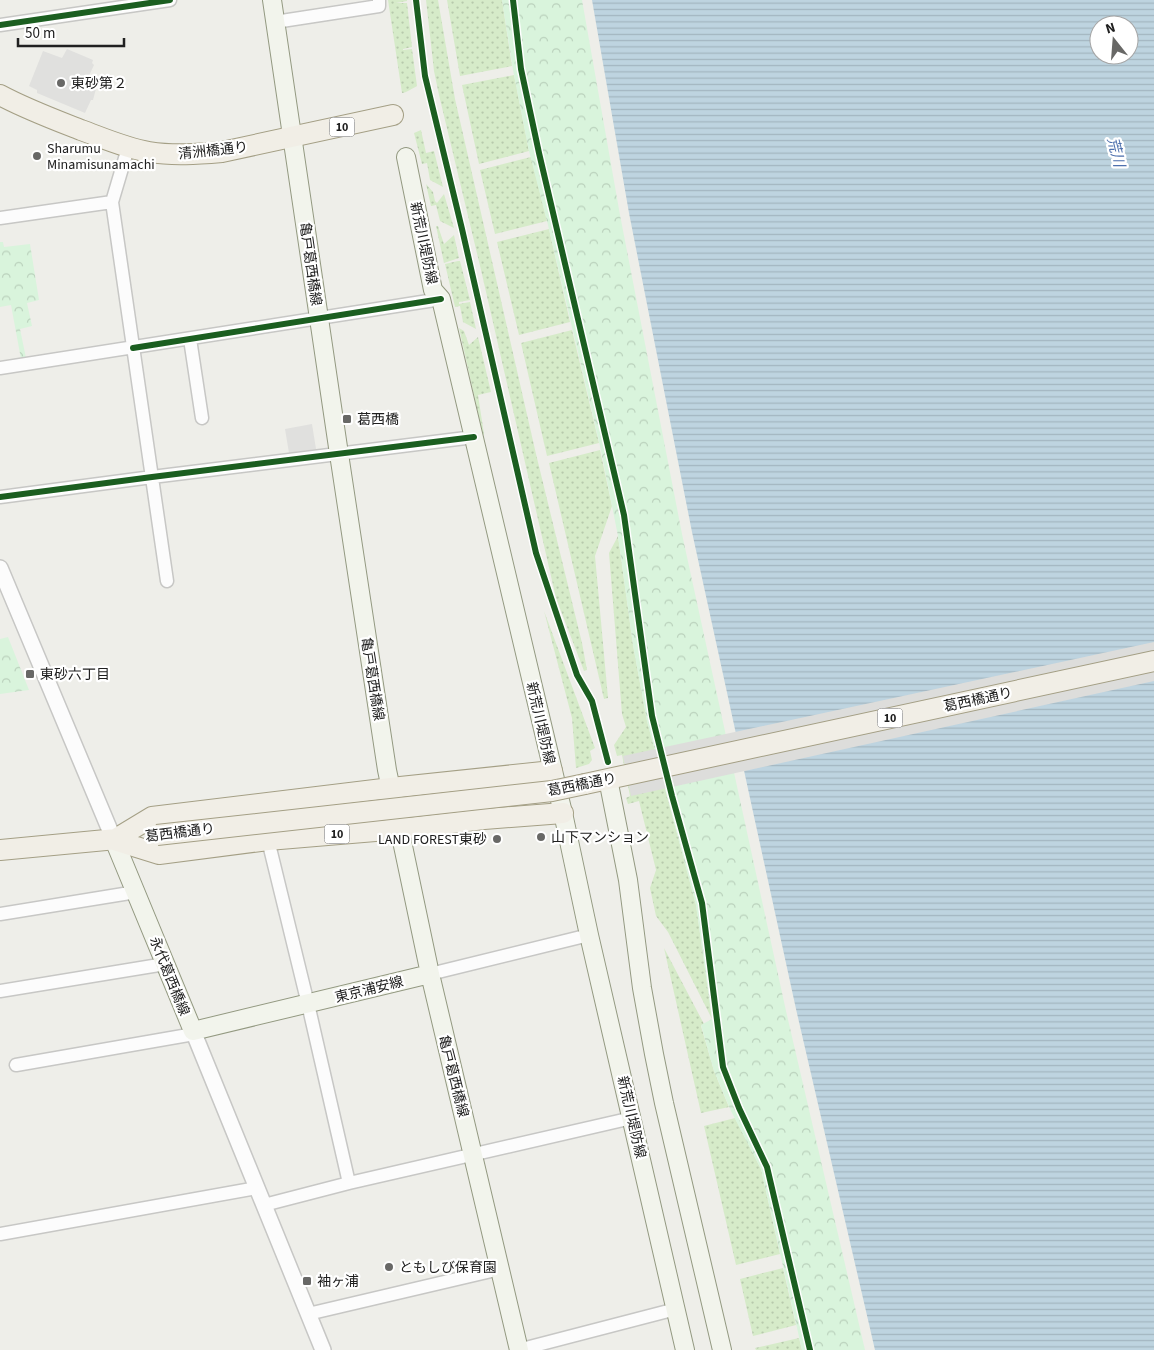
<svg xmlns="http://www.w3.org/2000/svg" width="1154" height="1350" font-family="'Source Sans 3','Noto Sans JP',sans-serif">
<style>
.grass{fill:url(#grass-dots)}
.park{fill:url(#park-crowns)}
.parking{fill:#e0e0de}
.water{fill:url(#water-rules);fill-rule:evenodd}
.pier{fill:#dddddb}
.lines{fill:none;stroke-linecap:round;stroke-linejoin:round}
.minor-casing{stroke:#c7c7c5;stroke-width:15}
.tertiary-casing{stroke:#c7c7c5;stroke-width:18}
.secondary-casing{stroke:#939981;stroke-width:20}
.primary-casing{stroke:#a49f85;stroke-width:22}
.minor{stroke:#fcfcfc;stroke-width:12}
.tertiary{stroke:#fcfcfc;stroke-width:15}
.secondary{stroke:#f2f4ec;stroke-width:18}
.primary{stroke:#f1eee6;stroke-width:20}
.primary-bridge-casing{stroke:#a49f85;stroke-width:22;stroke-linecap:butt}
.primary-bridge{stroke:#f1eee6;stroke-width:20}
.cycleway-casing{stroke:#fff;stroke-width:9}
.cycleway{stroke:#1b5e20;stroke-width:6}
.poi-dot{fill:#686866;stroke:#fff;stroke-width:2}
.labels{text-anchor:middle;stroke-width:4.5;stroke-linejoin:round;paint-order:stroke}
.shield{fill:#fff;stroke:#636363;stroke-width:1}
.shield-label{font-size:12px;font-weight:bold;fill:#202020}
.poi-label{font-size:14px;fill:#202020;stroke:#fff;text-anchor:start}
.street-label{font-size:14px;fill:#202020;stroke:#fff}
.water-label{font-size:15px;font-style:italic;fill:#4f71ae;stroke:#fff}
</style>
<defs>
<pattern id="grass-dots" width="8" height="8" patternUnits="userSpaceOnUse" patternTransform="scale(1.25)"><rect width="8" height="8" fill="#d6ebc9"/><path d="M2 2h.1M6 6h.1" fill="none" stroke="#b7c9ac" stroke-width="1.8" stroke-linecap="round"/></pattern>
<pattern id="park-crowns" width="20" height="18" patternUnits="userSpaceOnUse" patternTransform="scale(1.25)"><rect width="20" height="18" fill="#d9f4dc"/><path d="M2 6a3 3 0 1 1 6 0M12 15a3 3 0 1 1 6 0" fill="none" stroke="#bad1bc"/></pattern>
<pattern id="water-rules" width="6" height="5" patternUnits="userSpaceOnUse" patternTransform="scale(1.25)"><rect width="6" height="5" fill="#bed4e0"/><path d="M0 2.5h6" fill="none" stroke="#a3b6c0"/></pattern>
</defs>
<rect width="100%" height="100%" fill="#eeeee9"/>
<path class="grass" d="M388,0H407V1L396,3H407L412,47L403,49V50L412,49L417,86C413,88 406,93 402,93Z
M426,0H438L455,99L536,454L582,643L587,670L584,671L556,598L481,270L439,95L434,71Z
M447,0H502L512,66L460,76Z
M514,75L529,151L479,164L462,85Z
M421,130L426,153L434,151L443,187L430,180L427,163L422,164L414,133Z
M531,157L547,221L495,234L480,170Z
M426,184L433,192L435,201L437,203L444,194L454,228L440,221L436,205L431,206Z
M436,226H438L444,244L454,235L459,258L444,263Z
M549,229L570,322L519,335L497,242Z
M458,261H460L470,300L459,302V304L470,302L476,329L463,322L460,306L455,307L445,264Z
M459,328L464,331L469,345L478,337L491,392L478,395L484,434L483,435Z
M572,330L599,443L547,456L521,343Z
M600,450L612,506L595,556L608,698L604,699L549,463Z
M618,536L633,645L647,721L696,905L712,1019L668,932L656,916L650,888L656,870L639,801L628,804L626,798L630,796L622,755L617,756L614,745L626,727L622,714L609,553Z
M544,611L595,748L590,751L592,760L589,764L576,768L572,718Z
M664,948L704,1024L701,1026L714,1071L729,1107L701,1113Z
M735,1118L761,1169L780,1254L736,1265L704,1126Z
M783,1268L796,1325L753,1336L740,1279Z
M799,1338L802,1350H756L755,1348Z"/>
<path class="park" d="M502,0H582L620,215L682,534L786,1011L865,1350H802L761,1169L731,1111L714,1071L701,1025L712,1019L696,905L647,721L633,645L618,536L600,446L548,225L529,151L513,70Z
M0,242H3L4,247L30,244L39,300L27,303L32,326L20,329L26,358L21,359L11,305L0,307Z
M8,637L29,690L0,694V639Z"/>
<path class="parking" d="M67,49L93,60L92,63L94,65L87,80L97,85L93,100H91L85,113L37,93V90L29,86L43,51L62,58Z
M312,424L316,449L289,453L285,429Z"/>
<path class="water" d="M592,0H1154V1350H875L796,1009L692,532L629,213ZM1099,25H1129V55H1099Z"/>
<path class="pier" d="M1154,642V681L631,796L623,756Z"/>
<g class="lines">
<g class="minor-casing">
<path id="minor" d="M275,22L379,6V0
M0,25L170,0
M128,148L112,202L167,581
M0,218L112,202
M190,339L202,418
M0,368L441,299
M0,497L152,477L474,437
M268,840L308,1004L349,1183
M0,914L136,892
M430,974L589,935
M0,991L165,964
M16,1065L194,1034
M264,1205L349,1183L632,1118
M0,1234L257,1188
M308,1314L500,1269
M518,1350L676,1309"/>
</g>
<g class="tertiary-casing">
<path id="tertiary" d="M0,568L114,840
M193,1031L323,1350"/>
</g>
<g class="secondary-casing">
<path id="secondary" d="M272,0L339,454L387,770L430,974L519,1350
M406,157L433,290L441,299L563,813L589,935L685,1350
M608,779L628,880L642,988L654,1054L664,1103L722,1350
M114,840L193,1031L430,974"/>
</g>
<g class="primary-casing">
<path id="primary" d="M0,95C26,109 53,119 81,130C103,138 125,148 149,152C174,156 198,154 222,152L393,115
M585,784L1154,661
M114,840L159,854L268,840L399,829L484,819L563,813
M114,840L152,817L391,788L552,771
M0,850L127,838"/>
</g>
<use href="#minor" class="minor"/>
<use href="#tertiary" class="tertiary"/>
<use href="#secondary" class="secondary"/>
<use href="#primary" class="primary"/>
<g class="primary-bridge-casing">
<path id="primary-bridge" d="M157,835L534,793L552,791L585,784"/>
</g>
<use href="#primary-bridge" class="primary-bridge"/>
<g class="cycleway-casing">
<path id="cycleway" d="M416,0L425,76L462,229L536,553L577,675L592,701L608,762
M513,0L521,69L539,153L624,515L652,716L672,796L702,903L723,1067L739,1108L767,1167L810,1350
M0,25L170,0
M133,348L441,299
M0,497L152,477L474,437"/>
</g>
<use href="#cycleway" class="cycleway"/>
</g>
<g class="poi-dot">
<circle cx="61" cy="83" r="5"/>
<circle cx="37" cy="156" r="5"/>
<rect x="342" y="414" width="10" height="10" rx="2.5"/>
<rect x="25" y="669" width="10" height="10" rx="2.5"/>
<circle cx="541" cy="837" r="5"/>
<circle cx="497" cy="839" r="5"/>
<circle cx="389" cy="1267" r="5"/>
<rect x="302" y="1276" width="10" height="10" rx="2.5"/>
</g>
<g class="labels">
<g class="shield">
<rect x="329.5" y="117.5" width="25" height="19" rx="4"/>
<rect x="877.5" y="708.5" width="25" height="19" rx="4"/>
<rect x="324.5" y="824.5" width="25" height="19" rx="4"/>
</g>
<g class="shield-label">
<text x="342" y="131">10</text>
<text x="890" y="722">10</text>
<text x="337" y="838">10</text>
</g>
<g class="poi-label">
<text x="71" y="88">東砂第２</text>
<text x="47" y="153">Sharumu<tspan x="47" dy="16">Minamisunamachi</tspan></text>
<text x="357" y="424">葛西橋</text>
<text x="40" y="679">東砂六丁目</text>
<text x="551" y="842">山下マンション</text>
<text x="487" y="844" text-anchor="end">LAND FOREST東砂</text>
<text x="399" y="1272">ともしび保育園</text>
<text x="317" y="1286">袖ヶ浦</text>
</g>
<g class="street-label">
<text transform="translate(213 150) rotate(-6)" y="5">清洲橋通り</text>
<text transform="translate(424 243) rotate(78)" y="5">新荒川堤防線</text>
<text transform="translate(311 264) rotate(82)" y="5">亀戸葛西橋線</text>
<text transform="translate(373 679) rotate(81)" y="5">亀戸葛西橋線</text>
<text transform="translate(978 699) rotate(-12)" y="5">葛西橋通り</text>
<text transform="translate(541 723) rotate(77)" y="5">新荒川堤防線</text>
<text transform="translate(582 784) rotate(-11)" y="5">葛西橋通り</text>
<text transform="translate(180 832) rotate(-7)" y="5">葛西橋通り</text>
<text transform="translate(170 976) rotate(68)" y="5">永代葛西橋線</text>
<text transform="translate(369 989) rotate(-14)" y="5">東京浦安線</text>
<text transform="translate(454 1076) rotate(76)" y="5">亀戸葛西橋線</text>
<text transform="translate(632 1117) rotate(77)" y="5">新荒川堤防線</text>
</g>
<g class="water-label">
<text transform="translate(1116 152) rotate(76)" y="5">荒川</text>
</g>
</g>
<g transform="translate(1114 40) rotate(343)"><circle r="24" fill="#ffffff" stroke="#a6a6a6"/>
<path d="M0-4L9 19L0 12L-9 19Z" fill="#686866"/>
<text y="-8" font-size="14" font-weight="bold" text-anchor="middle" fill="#202020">N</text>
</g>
<path d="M18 38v8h106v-8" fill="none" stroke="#202020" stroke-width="2.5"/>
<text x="25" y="38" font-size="15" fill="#202020" stroke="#ffffff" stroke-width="4" paint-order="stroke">50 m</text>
</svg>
